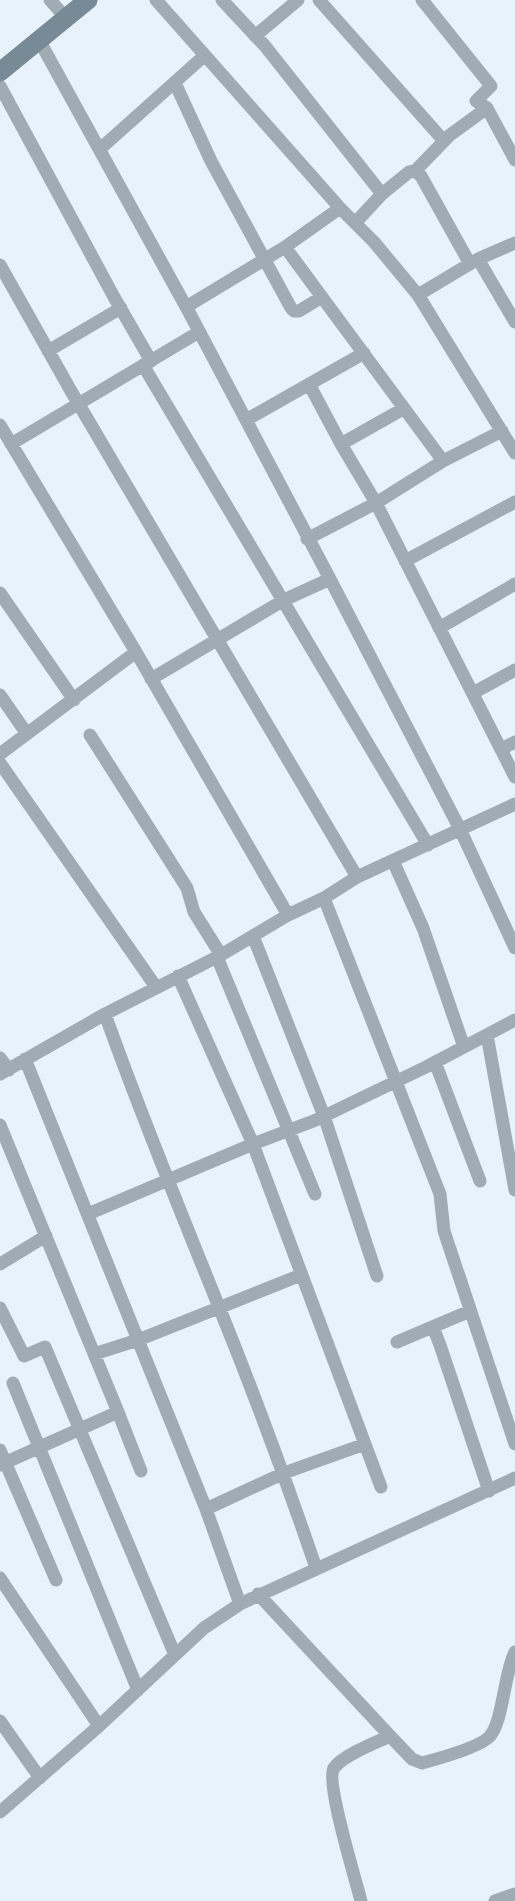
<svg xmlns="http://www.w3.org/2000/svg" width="515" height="1901" font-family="Montserrat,sans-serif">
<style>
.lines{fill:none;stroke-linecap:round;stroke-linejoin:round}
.street{stroke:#a0acb4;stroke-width:13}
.secondary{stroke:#798a97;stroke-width:19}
</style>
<rect width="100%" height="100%" fill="#e7f2fa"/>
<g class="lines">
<path class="street" d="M50,0L66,18
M156,0L340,208L374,242L418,295L515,453
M222,0L265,46L382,194
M319,0L444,141
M422,0L491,86L476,101L487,108L515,160
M255,36L298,0
M39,40L190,314L330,579L460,829L515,948
M175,83L211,161L291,308L294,311H299L322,297
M0,86L114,297L151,361
M100,149L204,56
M415,171L421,176L470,264
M355,223L382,194L409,172L415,171L450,135L487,108
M285,247L443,461
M478,259L515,322
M0,265L71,391L357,877
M418,295L478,259L515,243
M186,307L285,247L340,208
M48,351L121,308
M143,365L428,845
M309,384L341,444L376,503L515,777
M246,420L364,353
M0,425L136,652L288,915
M11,444L199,332
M341,444L403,409
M307,539L376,503L443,461L502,431
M405,561L515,502
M0,593L74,700
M439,628L515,584
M151,679L284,600L330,579
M473,693L515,670
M0,695L27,734
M90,735L187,888L194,912L221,955
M501,749L515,742
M0,754L136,652
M0,763L156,987
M393,861L423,928L464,1047
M324,898L440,1194L444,1231L515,1444
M253,936L324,1116L377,1276
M217,957L315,1194
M178,976L253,1144L381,1487
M105,1014C140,1113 180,1210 219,1307C254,1393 286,1480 316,1568
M487,1035L515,1190
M0,1058L9,1070
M25,1059L206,1509L240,1604
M435,1062L480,1181
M0,1074L105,1014L221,955L288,915L324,898L357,877L515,804
M0,1125L118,1412L141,1471
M88,1214L253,1144L316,1120L426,1067L515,1020
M0,1264L46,1236
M0,1308L24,1356L45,1347L175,1655
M433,1327L440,1345L489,1491
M397,1342L470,1311
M94,1354L138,1340L301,1275
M13,1383L138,1690
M0,1450L56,1580
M0,1465L118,1412
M206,1509L284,1473L365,1444
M0,1578L99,1726
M258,1594L390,1736L412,1759L422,1763C437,1759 481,1747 490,1736C503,1721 504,1674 515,1652
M0,1721L40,1778
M0,1812L99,1726L204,1628L240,1604L515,1478
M361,1901C356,1881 325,1780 334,1768C343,1755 375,1743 390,1736
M495,1901L515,1894"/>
<path class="secondary" d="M0,72L88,0"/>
</g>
</svg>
